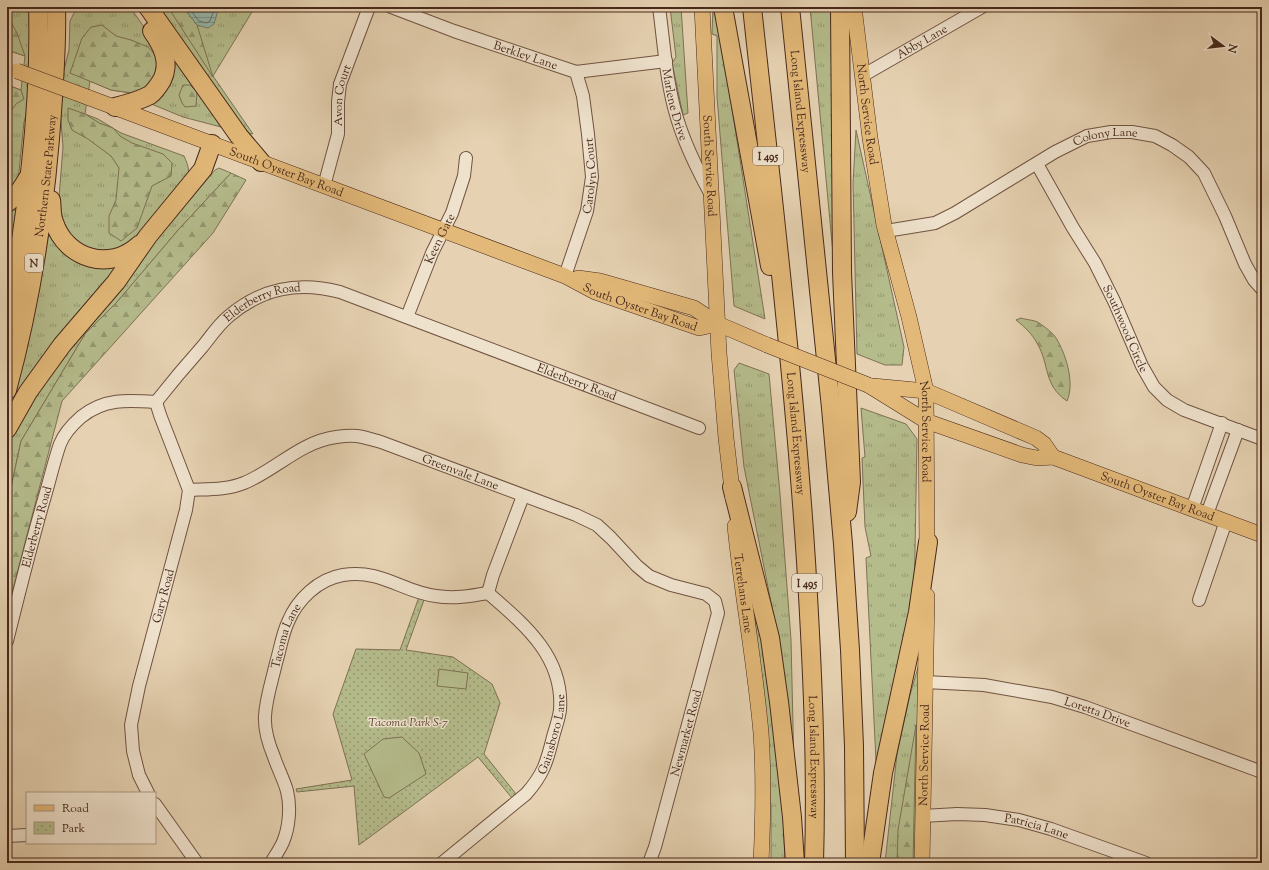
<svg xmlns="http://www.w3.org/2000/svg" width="1269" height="870" font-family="'Sorts Mill Goudy',serif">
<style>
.grass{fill:url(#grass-tufts);stroke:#7e7254}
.forest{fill:url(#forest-firs);stroke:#7e7254}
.park{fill:url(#park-dots);stroke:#7e7254}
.pitch{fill:#b5bc8c;stroke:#7e7254}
.water{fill:url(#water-rules);stroke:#777f72}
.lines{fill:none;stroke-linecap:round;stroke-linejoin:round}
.shore{stroke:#6f7064;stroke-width:1}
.minor-casing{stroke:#705341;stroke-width:14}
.major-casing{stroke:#48291b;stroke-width:16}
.highway-casing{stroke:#48291b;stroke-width:20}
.minor{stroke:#efe2cd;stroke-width:12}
.major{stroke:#e3b979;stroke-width:15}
.highway{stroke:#e3b979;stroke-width:18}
.major-bridge-casing{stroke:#48291b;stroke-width:16;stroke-linecap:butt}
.major-bridge{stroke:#e3b979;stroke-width:15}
.labels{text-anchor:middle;stroke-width:3;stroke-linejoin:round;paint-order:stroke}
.shield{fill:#efe2cd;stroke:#7a6050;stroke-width:1}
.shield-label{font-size:11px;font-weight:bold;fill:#48291b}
.street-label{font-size:12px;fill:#48291b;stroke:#efe2cd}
.park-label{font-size:12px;font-style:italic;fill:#5e4632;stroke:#efe2cd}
</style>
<defs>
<pattern id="grass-tufts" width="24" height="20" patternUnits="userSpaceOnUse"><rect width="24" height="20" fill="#b5bc8c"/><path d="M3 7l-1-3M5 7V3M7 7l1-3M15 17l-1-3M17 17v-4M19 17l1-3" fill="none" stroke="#959972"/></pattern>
<pattern id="forest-firs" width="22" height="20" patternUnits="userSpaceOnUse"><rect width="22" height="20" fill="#b5bc8c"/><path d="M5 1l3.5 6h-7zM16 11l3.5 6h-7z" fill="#959972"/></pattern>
<pattern id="park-dots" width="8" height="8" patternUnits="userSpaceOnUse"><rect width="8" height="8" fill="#b5bc8c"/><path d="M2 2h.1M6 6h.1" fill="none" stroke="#959972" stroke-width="1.8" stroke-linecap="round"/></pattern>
<pattern id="water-rules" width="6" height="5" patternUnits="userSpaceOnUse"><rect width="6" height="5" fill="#96b8ac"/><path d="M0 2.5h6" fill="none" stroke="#7c968b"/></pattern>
</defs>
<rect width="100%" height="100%" fill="#e6d2b2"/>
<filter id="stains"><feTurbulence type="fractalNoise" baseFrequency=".005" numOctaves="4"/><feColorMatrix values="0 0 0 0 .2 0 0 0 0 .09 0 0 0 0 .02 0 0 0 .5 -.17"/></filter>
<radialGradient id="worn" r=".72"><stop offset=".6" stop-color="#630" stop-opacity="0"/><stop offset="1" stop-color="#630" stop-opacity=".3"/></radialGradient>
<path class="grass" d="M7,7H30V102L24,122L18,181L7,196V85L21,90L25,56L7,50Z
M77,7H130L160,50L131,93L111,90L90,81L85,114L98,119L121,133L184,156C189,167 190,171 186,183L120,254L75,246L58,210L63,147L60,109L63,74L69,50L70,21Z
M157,7H255L213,76L253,134L246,133Z
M670,7H681L688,113L683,115L672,63L676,57Z
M713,7H716L765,319L734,306L717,97V36L712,34Z
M810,7H835V275Z
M170,45L227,127H221L183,117L149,103Z
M856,130L904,347L902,365H885L857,354L853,183Z
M219,168L231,173L179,229L117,302L85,334L21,441L7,506V445L35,393L72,341L215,170Z
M10,208L19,212L7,283V210Z
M48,236H56L121,263L14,400Z
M739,363L769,374L780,494L791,640L794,768L779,642L744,467L734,370Z
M861,408L906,424L917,439L914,609L878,767L876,761L866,558L871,556L865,527L862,458L865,457Z
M755,620H760L783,807L785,863H771V807Z
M919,664L916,863H885L897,754L910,695Z"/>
<path class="forest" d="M168,7H183L197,25L213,77Z
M7,15L17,33L25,56L7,50Z
M102,25L116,36L131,40L148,47L158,58L159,78L148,91L131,93L111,90L70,73L82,38L91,27Z
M7,85L21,90L24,99L16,104L7,116Z
M183,85H190L197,92L196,106L185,107L182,103L179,95Z
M68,108L85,114L99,123L113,128L120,136L132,143L163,154L172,163L171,176L152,186L137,228L121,241L109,233V216L116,200L119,168L111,156L88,139L72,130L68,120Z
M231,173L246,180L213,233L62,401L7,612V506L21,441L85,334L117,302L179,229Z
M1021,318C1027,320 1035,320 1039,323C1045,327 1053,333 1056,338C1066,354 1075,383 1067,401C1043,385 1050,365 1037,343C1032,334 1025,327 1016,320Z
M916,725L913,863H897L898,830Z"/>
<path class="park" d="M419,597L424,600L406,650L453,657L492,684L500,703L484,754L516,794L512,798L478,757L359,845L354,786L297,792L296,789L352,780L333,714L356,649L400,650Z"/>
<path class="pitch" d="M439,669L468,673L466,689L437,686Z
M402,737L419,753L426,774L389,798L384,797L364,754L383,739Z"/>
<path class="water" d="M183,7H219L214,24L208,28L197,25Z"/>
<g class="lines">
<path class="shore" d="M188,7L199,21L206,23L210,21L215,7"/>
<g class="minor-casing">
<g id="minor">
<path id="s1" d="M391,7L454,31L576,72L666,61"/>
<path id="s2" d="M659,7C664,44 666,82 677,118C685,145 697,169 710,193"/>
<path id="s3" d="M862,76L982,7"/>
<path id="s4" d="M1037,164L1073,228L1095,263L1114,301L1142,366L1154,387L1167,400L1184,410L1262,439"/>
<path id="s5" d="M324,186L338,134V102L340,84L369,7"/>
<path id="s6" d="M886,231L935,223L955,213L1055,152L1087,136L1111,132H1132L1155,136L1172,145L1189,157L1204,173L1225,216L1245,264L1254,280L1262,289"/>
<path id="s7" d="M565,276L587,211L592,177L588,134L583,96L576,72"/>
<path id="s8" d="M407,317L432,253L452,213L464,176L466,158"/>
<path id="s9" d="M189,490C206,489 227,490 244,483C276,470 300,442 336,437C343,436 350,435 357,436C365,437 373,440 381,442L576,515L597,525L611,538L637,566L649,576L671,585L706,594L715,601L718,613L655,847L649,863"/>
<path d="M1192,509L1222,423"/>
<path d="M1207,514L1238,430"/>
<path d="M1199,600L1226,521"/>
<path id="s10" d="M7,641C19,593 31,544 45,496C50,479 54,461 60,444C64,434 73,424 81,417C104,398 128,400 156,402C171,383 187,364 203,346C211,336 219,324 229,316C262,288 298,281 340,292L699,428"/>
<path id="s11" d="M925,682L984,685L1052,697L1085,707L1262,772"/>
<path id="s12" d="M148,793L139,775L133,751L131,725L139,686L186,510L189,490L160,415L156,402"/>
<path d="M155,804L197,863"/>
<path id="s13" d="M923,816L957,814L985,815L1019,820L1051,829L1146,863"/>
<path d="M7,836L27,835"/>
<path id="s14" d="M271,863C275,856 280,849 283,842C289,828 291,807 287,791C284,780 278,769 274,757C269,745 264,731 265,716C266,698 272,681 276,663C280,650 282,635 288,622C297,600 318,579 343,575C382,569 402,592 436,596C453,599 471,596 488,593"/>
<path id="s15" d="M442,863L526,794C543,775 547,762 553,737C555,729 559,719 560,710C564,657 525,625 488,593L493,575L523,496"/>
</g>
</g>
<g class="major-casing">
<g id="major">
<path id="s16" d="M702,7L719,353L726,438L733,498"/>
<path id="s17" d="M854,7L870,138L884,225L909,317L926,391L927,554"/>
<path id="s18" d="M87,97L565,276L595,292L699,328L718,324"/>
<path d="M578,278L600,281L694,308L718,324L767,345"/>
<path id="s19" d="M868,385L926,421L1022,455L1037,458L1053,457L1262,535"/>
<path d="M873,386L926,391L1036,438L1044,444L1053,457"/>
<path id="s20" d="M735,526C742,595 755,663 761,733C764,776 763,820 761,863"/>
<path id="s21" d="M922,863L927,596"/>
</g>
</g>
<g class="highway-casing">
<g id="highway">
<path d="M148,7L239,136L261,162"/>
<path d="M723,7L770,266"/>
<path id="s22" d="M752,7C772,192 794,376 806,561C812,662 817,762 814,863"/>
<path id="s23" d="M790,7L831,408L843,544L850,650L854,746L855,863"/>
<path d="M840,7L842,272L851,482L847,512"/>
<path d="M115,107C127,104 139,101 150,95C155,91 159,85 162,80C171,62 162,45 152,31"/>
<path d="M51,200C52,207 51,215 54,222C66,259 110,272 139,245"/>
<path d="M7,203C17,196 22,188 28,178"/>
<path d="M7,323C26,219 41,113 38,7"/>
<path id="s24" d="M7,390C33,295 47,197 53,98C55,68 57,37 56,7"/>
<path d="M7,429L28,392L62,345L116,282L148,236L203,169L212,144"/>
<path d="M732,487L770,638L779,702L792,817L795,863"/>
<path d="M870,863L883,773L918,612L928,542"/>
</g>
</g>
<use href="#minor" class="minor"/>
<use href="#major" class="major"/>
<use href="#highway" class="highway"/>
<g class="major-bridge-casing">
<path id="major-bridge" d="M17,71L87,97
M767,345L868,385"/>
</g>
<use href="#major-bridge" class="major-bridge"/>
</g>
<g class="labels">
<g class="shield">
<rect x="753" y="147" width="30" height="18" rx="3"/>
<rect x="25" y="254" width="18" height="18" rx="3"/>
<rect x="792" y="574" width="30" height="18" rx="3"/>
</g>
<g class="shield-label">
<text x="768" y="160">I 495</text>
<text x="34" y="267">N</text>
<text x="807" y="587">I 495</text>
</g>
<g class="street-label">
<text dy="4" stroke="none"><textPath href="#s3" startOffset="69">Abby Lane</textPath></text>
<text dy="4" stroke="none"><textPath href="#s1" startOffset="143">Berkley Lane</textPath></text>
<text dy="4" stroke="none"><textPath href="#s5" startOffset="93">Avon Court</textPath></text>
<text dy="4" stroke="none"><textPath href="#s2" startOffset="99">Marlene Drive</textPath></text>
<text dy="4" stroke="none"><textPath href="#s23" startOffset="105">Long Island Expressway</textPath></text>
<text dy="4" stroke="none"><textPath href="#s17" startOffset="108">North Service Road</textPath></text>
<text dy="4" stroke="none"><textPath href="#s6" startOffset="243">Colony Lane</textPath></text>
<text dy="4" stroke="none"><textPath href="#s16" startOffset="159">South Service Road</textPath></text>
<text dy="4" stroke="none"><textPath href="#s18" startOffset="213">South Oyster Bay Road</textPath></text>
<text dy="4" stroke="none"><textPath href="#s7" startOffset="104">Carolyn Court</textPath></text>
<text dy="4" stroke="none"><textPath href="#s24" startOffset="218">Northern State Parkway</textPath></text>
<text dy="4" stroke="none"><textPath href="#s8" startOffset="85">Keen Gate</textPath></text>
<text dy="4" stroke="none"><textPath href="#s10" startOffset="467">Elderberry Road</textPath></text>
<text dy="4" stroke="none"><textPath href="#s18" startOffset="592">South Oyster Bay Road</textPath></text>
<text dy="4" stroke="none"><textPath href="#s4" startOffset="187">Southwood Circle</textPath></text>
<text dy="4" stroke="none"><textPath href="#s10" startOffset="802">Elderberry Road</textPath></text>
<text dy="4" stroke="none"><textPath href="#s17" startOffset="432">North Service Road</textPath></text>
<text dy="4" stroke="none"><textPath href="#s22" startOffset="429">Long Island Expressway</textPath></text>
<text dy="4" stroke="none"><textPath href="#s9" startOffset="290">Greenvale Lane</textPath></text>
<text dy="4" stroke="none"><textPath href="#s19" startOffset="313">South Oyster Bay Road</textPath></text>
<text dy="4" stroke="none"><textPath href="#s10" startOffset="118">Elderberry Road</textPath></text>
<text dy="4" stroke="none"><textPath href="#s20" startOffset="68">Terrehans Lane</textPath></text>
<text dy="4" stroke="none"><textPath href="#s12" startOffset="204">Gary Road</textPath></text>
<text dy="4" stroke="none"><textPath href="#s14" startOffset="238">Tacoma Lane</textPath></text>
<text dy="4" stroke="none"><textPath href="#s11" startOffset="176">Loretta Drive</textPath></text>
<text dy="4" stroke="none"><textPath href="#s15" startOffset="175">Gainsboro Lane</textPath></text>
<text transform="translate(686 733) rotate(-75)" y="4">Newmarket Road</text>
<text dy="4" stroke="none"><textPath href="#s21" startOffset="108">North Service Road</textPath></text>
<text dy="4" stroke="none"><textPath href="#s22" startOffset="753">Long Island Expressway</textPath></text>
<text dy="4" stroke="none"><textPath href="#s13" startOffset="115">Patricia Lane</textPath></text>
</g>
<g class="park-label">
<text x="408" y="726">Tacoma Park S-7</text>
</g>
</g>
<rect width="1269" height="870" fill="none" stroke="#e6d2b2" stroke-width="24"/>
<rect x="8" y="8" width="1253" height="854" fill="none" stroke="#48291b" stroke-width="2"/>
<rect x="12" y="12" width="1245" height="846" fill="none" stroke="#48291b"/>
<rect x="26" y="792" width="130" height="52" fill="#efe2cd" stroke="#ac9886"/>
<rect x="34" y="805" width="20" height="6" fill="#e3b979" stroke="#ac9886"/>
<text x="62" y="812" font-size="12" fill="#48291b">Road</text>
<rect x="34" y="822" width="20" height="12" fill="url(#park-dots)" stroke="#ac9886"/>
<text x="62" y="832" font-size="12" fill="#48291b">Park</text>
<g transform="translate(1223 46) rotate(105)" stroke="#efe2cd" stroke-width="3" paint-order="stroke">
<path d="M0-3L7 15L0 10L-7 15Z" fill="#48291b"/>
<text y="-6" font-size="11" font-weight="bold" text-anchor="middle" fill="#48291b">N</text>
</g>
<rect width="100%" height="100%" filter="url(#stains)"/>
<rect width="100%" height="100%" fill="url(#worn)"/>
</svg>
